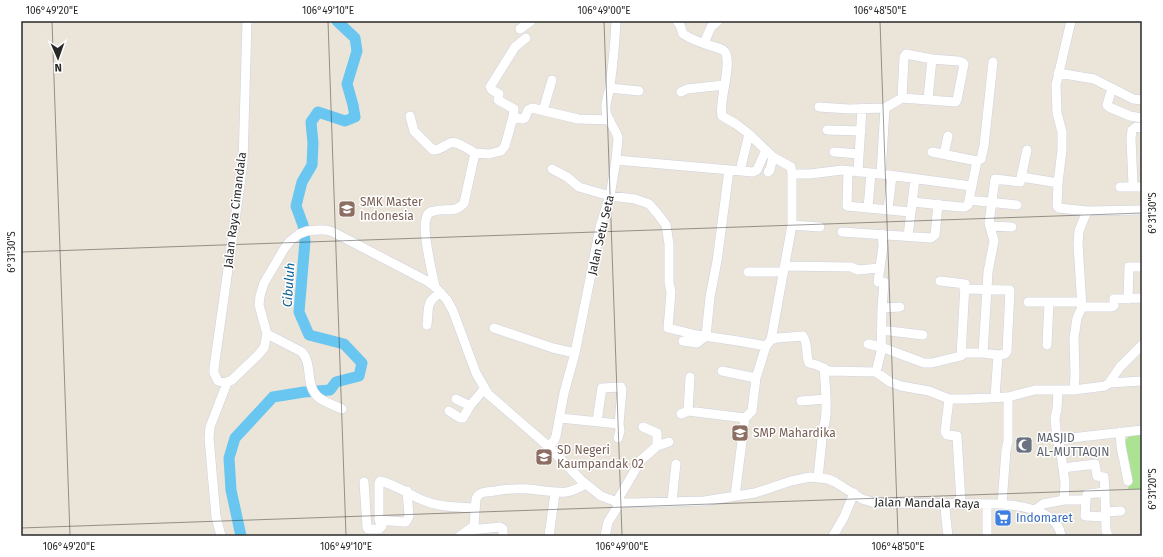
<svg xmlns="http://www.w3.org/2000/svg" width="1163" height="557" font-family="'Fira Sans',sans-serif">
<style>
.green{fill:#abe393}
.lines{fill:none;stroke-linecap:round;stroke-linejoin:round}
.river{stroke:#68c6f0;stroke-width:11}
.minor-casing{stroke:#ced1e1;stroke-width:10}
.minor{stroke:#fff;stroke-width:9}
.ticks{fill:none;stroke:#282828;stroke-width:1;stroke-opacity:0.45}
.labels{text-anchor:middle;stroke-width:3;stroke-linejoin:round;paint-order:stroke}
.education-label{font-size:12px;fill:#785e54;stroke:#fff;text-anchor:start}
.street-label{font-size:12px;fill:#282828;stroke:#fff}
.worship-label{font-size:12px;fill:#5b616d;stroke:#fff;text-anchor:start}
.shop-label{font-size:12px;fill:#366cbe;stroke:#fff;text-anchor:start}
.water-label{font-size:13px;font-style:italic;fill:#0b6198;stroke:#fff}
.neatline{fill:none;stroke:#282828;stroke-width:1.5}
.ticks-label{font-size:10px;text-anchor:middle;fill:#282828}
</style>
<rect width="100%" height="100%" fill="#ebe4d8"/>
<path class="green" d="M1142,432V489H1128L1130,478L1124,444C1127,435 1134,434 1142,432Z"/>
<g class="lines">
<path class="river" d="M241,536L231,490L229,458L235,438L273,397L304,392L330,390L336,382L359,376L362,363L344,344L309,335L299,312L305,241L303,225L296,206L302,182L312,165L313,143L311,122L318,112L345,121L355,117L353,105L347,84L357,51L355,38L337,21"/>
<g class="minor-casing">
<path id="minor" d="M247,21L243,163L214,368V373L218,381L225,383L232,380L257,356L264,348L267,334L259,305L260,296L264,283L284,249L290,241L299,234L307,231L318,230H326L333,232L427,281L435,287L447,300L453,311L476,373L488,394L548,446L581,480L601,496L620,503H635L704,501L755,493L791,481L810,477L828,479L835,482L862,499L875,503L1002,504C1022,506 1058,511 1061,536
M677,21L680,25L683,34C691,39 699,42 708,45C713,46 718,48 723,50C735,58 718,101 722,116L736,124L749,134L773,157L791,167L792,174V225L771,340
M1071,21L1056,85L1057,113L1062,132V150L1058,183L1057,206L1059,208L1087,211L1142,210
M520,29L531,21
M704,43L711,27L718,21
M1058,73L1094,79L1133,99L1142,100
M610,88L639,91
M1112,88L1107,105L1109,107L1130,116L1142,118
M681,92L687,89L724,85
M928,99L932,59
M819,107L849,109L885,108L902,98L904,57L906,54L932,59L958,61L962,62L964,64L957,100L956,102L902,98
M543,111L552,80
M410,116L414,131L433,150C439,150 443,147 448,144C456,139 467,149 475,153
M513,117L514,109L498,100L499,94L492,90L490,87L515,47L526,38
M827,130L861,131
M834,152L859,154
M932,152L977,161
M944,154L948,136
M616,160L753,172L757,170L766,150
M552,169L567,177L579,187L610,196L635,199L649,204L657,213L666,225L669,244V282L671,292L668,328L697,335L738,341L766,346
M740,171L749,134
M848,171L847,206L910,212
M768,172L770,170L773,157
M858,172L862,108
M792,174H810L842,170L881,174L971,186
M881,174L885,108
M1022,177L1058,183
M1133,185L1131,138L1132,130L1136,127L1142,128
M1120,187H1142
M969,200L1017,205
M913,202L960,207H965L968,205L977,161L981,159L984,146L993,62
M868,208L871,173
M888,209L892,176
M792,225L820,227
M991,226L1012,227
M842,232L931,238L935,235L938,204
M908,236L915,179
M785,266L851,267L858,270L879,268
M748,272H783
M435,287C432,272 422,232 426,219C427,214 430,211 435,211C445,208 457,213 464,203L475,153L489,154L501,151L505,146L513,117L523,119L525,118L528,110L532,108L578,119L610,120
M964,289L1010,290L1007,351L1005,354L998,355
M1128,299L1129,267H1142
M1028,302H1079L1082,307H1112L1114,306V299L1142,298
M882,308L884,282H878L883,246L882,234
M427,325C429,309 425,301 441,293
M494,328L553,348L575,353
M881,330L923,335
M267,334L302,352C313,365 305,384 317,396C323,402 334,405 342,409
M683,341L697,343L706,336L710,297L717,261L729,170
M868,344L881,347L924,363H932L961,356L965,284L940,281
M1047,345L1049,302
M961,353H983
M722,371L756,378
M876,372L881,352L882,308L900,307
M1109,383L1142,381
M1058,390L1057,409L1055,418L1057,441L1060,447L1063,468
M1074,390L1075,375L1074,338L1077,318L1082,307L1078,244L1079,231L1087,211
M995,397L998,355L983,353L988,272L994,241L989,223L995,179L1020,182L1027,150
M456,399L470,406
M949,399L945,432L947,435L957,436L961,503
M801,401L826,399
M449,411L460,418H463L470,406L484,389
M688,411L745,418
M681,414L688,411L690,377
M560,418L619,424L620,431L618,438
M597,421L602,388L621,387L622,389L619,424
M643,427L657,433V446
M1120,432L1121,446L1128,481
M1057,441L1071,438L1142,430
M548,446L554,441L556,436L564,393L575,353L590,279L600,227L610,196L616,160L618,138C616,128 606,120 606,110C605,102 609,94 610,86C613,64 615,43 616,21
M818,478L823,429C829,416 825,383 824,368
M364,482L367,527L368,529H379L382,526L379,520V483L380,481C394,484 407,493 420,499C437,507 456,507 475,508
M1105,492L1104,477L1097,476L1095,464L1063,468L1065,483L1064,500H1086L1087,494L1105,492L1106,530L1108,536
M735,496L745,418L752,411L756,378L766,346L771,340L777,338L803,336C809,346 805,354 809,363L817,365L829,371L876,372L890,382L901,386L929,391L949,399H967L1008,397L1035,390H1074L1105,386L1109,383L1120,367L1142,345
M1086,500L1085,516L1105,517
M617,501L641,460L657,446L669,442
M672,502L674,482L676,464
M945,503C945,515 947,525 948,536
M987,504V536
M1002,504L1006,450L1008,441V397
M1035,510L1043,504L1064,500
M1105,512L1121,511
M379,520L403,522H406L409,516L407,491
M470,532V530L500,527L503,529V536
M221,536L216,517L209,438L210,427L227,383
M460,536L474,526L476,499C479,491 487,492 495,491C506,489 517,488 529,489C541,490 553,493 566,492C574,491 579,488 586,484
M549,536L555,493
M605,536L608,522L620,503
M833,536L844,517L854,493"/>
</g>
<use href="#minor" class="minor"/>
</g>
<path class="ticks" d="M52,21L70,536M328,21L346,536M604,21L622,536M880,21L898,536M21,252L1142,213M21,528L1142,489"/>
<defs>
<g id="school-square" transform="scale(0.9)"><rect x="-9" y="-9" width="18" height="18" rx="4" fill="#8d6e63" stroke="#fff"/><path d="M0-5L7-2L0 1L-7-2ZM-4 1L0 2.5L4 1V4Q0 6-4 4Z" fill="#fff"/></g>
<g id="mosque-square" transform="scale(0.9)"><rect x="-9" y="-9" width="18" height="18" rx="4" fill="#6b7280" stroke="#fff"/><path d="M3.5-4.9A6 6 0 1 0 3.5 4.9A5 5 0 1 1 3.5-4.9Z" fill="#fff"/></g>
<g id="supermarket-square" transform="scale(0.9)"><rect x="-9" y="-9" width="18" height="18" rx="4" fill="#3f7fe0" stroke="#fff"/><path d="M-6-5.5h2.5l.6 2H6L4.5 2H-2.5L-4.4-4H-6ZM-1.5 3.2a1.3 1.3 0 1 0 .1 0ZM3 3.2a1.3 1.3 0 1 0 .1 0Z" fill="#fff"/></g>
</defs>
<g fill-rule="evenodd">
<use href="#school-square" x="347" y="209"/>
<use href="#school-square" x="740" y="433"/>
<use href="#mosque-square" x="1024" y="445"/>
<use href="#school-square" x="544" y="457"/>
<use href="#supermarket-square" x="1003" y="518"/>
</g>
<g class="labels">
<g class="education-label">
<text x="360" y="206">SMK Master<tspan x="360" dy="14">Indonesia</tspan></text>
<text x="753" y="437">SMP Mahardika</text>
<text x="557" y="454">SD Negeri<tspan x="557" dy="14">Kaumpandak 02</tspan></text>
</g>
<g class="street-label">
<text transform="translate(235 210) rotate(-83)" y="4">Jalan Raya Cimandala</text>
<text transform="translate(601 235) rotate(-77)" y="4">Jalan Setu Seta</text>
<text transform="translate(927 503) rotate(1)" y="4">Jalan Mandala Raya</text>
</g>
<g class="worship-label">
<text x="1037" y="442">MASJID<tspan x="1037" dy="14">AL-MUTTAQIN</tspan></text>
</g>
<g class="shop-label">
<text x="1016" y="522">Indomaret</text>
</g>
<g class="water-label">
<text transform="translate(288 285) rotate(-86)" y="5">Cibuluh</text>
</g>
</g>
<rect width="1163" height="557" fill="none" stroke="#ffffff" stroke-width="44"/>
<g transform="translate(58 58) rotate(178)" stroke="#ffffff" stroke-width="3" paint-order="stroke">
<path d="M0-3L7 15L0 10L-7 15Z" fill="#282828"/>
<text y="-6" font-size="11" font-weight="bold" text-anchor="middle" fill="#282828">N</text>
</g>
<rect x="22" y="22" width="1119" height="513" class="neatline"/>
<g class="ticks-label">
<text x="52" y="14">106°49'20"E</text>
<text x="328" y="14">106°49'10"E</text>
<text x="604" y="14">106°49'00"E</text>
<text x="880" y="14">106°48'50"E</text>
<text transform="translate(1152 213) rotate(-90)" y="4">6°31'30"S</text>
<text transform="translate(11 252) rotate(-90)" y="4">6°31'30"S</text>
<text transform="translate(1152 489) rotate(-90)" y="4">6°31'20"S</text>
<text x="69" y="550">106°49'20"E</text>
<text x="346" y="550">106°49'10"E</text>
<text x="622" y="550">106°49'00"E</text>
<text x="898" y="550">106°48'50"E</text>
</g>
</svg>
